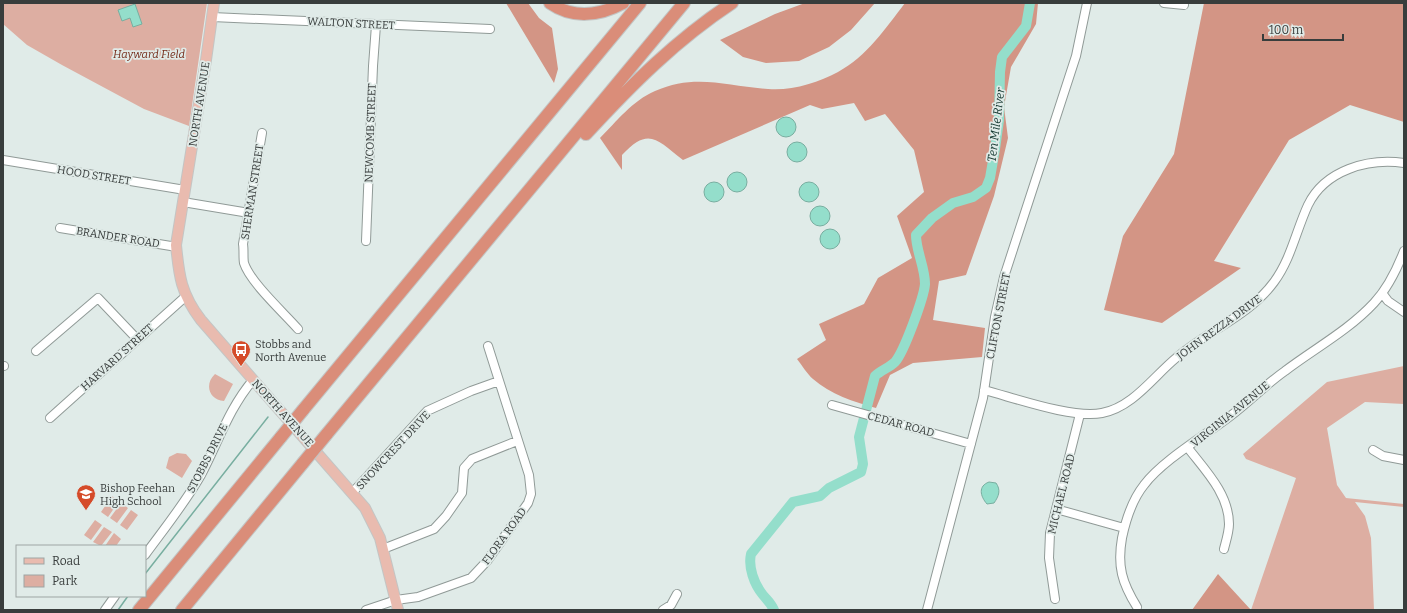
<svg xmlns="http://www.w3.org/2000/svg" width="1407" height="613" font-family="Bitter,serif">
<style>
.green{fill:#ddaea2}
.forest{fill:#d39585}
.water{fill:#94decb;stroke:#78aea0}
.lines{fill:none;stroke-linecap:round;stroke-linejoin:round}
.stream{stroke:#78aea0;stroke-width:1.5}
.river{stroke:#94decb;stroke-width:10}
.minor-casing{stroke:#909a97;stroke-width:10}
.major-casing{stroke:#c3c5c4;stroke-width:12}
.highway-casing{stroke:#c3c5c4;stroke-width:14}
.minor{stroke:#fff;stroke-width:8}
.major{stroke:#e9bbaf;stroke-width:10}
.highway{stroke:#da8d79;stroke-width:12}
.highway-bridge-casing{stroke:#c3c5c4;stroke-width:14;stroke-linecap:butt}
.highway-bridge{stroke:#da8d79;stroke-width:12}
.labels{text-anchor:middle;stroke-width:3.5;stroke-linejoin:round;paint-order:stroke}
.street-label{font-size:11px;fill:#383d3c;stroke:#e0ebe8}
.park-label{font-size:11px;font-style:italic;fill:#752b19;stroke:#e0ebe8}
.poi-label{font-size:11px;fill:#383d3c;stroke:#e0ebe8;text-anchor:start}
.water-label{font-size:12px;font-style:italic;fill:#163931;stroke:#e0ebe8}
</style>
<rect width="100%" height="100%" fill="#e0ebe8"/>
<path class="green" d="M3,3H207L189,126L144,109L62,65L27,45L3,24Z
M1404,366V404L1365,402L1327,428L1337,485L1346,498L1404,504V507L1355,502L1365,516L1371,538L1374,610H1251L1296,478L1246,459L1243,454L1327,382Z
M215,374L233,384L224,401C209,400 204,384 215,374Z
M177,453L186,454L192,461L182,478L166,468L169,457Z
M112,496L119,501L108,517L101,512Z
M121,503L128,508L117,523L110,518Z
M131,510L138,515L127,530L120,525Z
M95,520L102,525L91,540L84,535Z
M104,527L112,532L101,546L93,542Z
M114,533L121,539L116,546H105Z"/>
<path class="forest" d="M506,3H528L539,18L552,28L558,69L554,83Z
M805,3H875L851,30L829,47L799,61L766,63L743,57L720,40L775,14Z
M905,3H1038L1036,24L1011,67L1004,107L1008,138L994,196L966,275L939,281L933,320L985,328L982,357L913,363L890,375L876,408C854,402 830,394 813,379C807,374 802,365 797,359L826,340L819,324L864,304L878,278L912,258L897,216L924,192L914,150L885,114L865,121L854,103L822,109L810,105L683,160C657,140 649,126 622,155V170L600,138C617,121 632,101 655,91C695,73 727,86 768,89C791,91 818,83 838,72C867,56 885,29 905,3Z
M1204,3H1404V122L1350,105L1289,140L1214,261L1241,268L1162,323L1104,310L1123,236L1174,154Z
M1218,574L1251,610H1192Z"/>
<path class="water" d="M135,4L142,24L133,27L130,18L122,21L118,10Z
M776 127a10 10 0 1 1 20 0a10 10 0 1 1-20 0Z
M787 152a10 10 0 1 1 20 0a10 10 0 1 1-20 0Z
M727 182a10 10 0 1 1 20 0a10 10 0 1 1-20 0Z
M704 192a10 10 0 1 1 20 0a10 10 0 1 1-20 0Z
M799 192a10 10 0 1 1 20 0a10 10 0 1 1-20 0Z
M810 216a10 10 0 1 1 20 0a10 10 0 1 1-20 0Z
M820 239a10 10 0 1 1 20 0a10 10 0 1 1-20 0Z
M989,482L996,483C1001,490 999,496 994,503L987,504C980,496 978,486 989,482Z"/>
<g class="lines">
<path class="stream" d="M145,574L268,417
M118,610L128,596"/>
<path class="river" d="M774,610C771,603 767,600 763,595C754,584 748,567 751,554L793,502L820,496L829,488L861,472L863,464L859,437L875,376C881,370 889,368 895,362C904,352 924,297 925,284C925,267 916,251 916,235L932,218L953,203L973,197L986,188L990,178L995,149L999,120L1000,72L1002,57L1026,26L1030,3"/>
<g class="minor-casing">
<path id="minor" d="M1164,3L1184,5
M212,17L490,29
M262,133L243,244C244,250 243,258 244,263C250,282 284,313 298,329
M3,160L185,190
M183,202L249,213
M60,228L177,247
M366,241L373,66L376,25
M1382,293L1388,301L1404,312
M36,351L98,298L137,339
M3,366H4
M984,390C1015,398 1073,419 1102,413C1133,407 1153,377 1176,358C1207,331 1249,316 1274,282C1291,259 1296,231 1308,205C1325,170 1368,158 1404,163
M832,405L971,444
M50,418L185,297
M1188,448C1205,470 1229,494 1229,524C1229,532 1226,541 1224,549
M1373,450L1383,456L1404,460
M353,492L427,411L471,391L499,381
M1056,509L1124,528
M383,549L434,529L446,516L462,493L464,468L472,459L517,441
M145,555C164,529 185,503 201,475C218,443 229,408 253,380
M1055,599L1049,558L1050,533L1080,414
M1137,607C1122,583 1117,566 1122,538C1126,519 1132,500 1144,485C1162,461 1204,436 1229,417C1248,403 1265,385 1285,371C1314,349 1349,330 1374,303C1388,288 1397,269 1404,251
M105,610L115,596
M366,610L396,600L418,597L471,578L487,561L528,503L531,494L529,475L488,346
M663,610L671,605L677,594
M927,610L983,398L995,317L1004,277L1076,56L1087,3"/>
</g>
<g class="major-casing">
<path id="major" d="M214,3L206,60L176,245C179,276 181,294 201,320L365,508L380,538L398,610"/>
</g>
<g class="highway-casing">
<path id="highway" d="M550,3C573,19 599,16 623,3
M586,134C631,85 676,40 732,3
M303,410L640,3
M326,435L684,3
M139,610L281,437
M182,610L303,463"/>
</g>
<use href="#minor" class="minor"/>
<use href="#major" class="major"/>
<use href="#highway" class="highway"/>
<g class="highway-bridge-casing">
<path id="highway-bridge" d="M281,437L303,410
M303,463L326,435"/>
</g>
<use href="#highway-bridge" class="highway-bridge"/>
</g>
<defs>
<g id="bus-pin" transform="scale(1)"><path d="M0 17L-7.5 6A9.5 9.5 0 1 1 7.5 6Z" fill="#d54b29" stroke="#e0ebe8"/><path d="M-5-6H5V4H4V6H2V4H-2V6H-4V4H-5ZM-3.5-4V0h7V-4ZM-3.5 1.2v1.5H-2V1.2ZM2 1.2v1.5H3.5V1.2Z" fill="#fff"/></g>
<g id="school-pin" transform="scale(1)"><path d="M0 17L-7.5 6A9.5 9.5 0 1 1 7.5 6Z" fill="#d54b29" stroke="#e0ebe8"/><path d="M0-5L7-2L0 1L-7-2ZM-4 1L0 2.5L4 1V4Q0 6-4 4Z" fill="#fff"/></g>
</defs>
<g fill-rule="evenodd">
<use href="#bus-pin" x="241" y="350"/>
<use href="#school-pin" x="86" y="494"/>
</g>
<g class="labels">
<g class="street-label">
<text transform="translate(351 23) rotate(3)" y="4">WALTON STREET</text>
<text transform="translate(199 104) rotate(-81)" y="4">NORTH AVENUE</text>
<text transform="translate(370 133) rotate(-88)" y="4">NEWCOMB STREET</text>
<text transform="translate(94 175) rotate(9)" y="4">HOOD STREET</text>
<text transform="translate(252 192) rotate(-81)" y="4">SHERMAN STREET</text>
<text transform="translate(118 237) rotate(9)" y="4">BRANDER ROAD</text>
<text transform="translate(998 316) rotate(-79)" y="4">CLIFTON STREET</text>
<text transform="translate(1219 327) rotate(-36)" y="4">JOHN REZZA DRIVE</text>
<text transform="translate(117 357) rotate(-42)" y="4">HARVARD STREET</text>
<text transform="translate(283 413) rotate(48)" y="4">NORTH AVENUE</text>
<text transform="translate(1230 414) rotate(-39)" y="4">VIRGINIA AVENUE</text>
<text transform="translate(901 424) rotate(15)" y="4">CEDAR ROAD</text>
<text transform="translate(393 450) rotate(-47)" y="4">SNOWCREST DRIVE</text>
<text transform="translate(207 458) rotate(-63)" y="4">STOBBS DRIVE</text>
<text transform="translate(1061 494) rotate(-76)" y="4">MICHAEL ROAD</text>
<text transform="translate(504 536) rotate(-54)" y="4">FLORA ROAD</text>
</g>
<g class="park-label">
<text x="149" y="58">Hayward Field</text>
</g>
<g class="poi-label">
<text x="255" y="348">Stobbs and<tspan x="255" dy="13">North Avenue</tspan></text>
<text x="100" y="492">Bishop Feehan<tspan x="100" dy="13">High School</tspan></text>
</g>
<g class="water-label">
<text transform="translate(996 125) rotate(-83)" y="4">Ten Mile River</text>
</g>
</g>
<rect width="1407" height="613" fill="none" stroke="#383d3c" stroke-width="8"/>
<rect x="16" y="545" width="130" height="52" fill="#e0ebe8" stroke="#9da5a3"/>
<rect x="24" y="558" width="20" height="6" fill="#e9bbaf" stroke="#9da5a3"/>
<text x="52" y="565" font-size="12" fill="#383d3c">Road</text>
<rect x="24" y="575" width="20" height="12" fill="#ddaea2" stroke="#9da5a3"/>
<text x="52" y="585" font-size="12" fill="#383d3c">Park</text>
<path d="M1263 34v6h80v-6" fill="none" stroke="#383d3c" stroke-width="2"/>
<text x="1269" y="34" font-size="12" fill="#383d3c" stroke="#e0ebe8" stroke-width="3" paint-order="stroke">100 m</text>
</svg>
